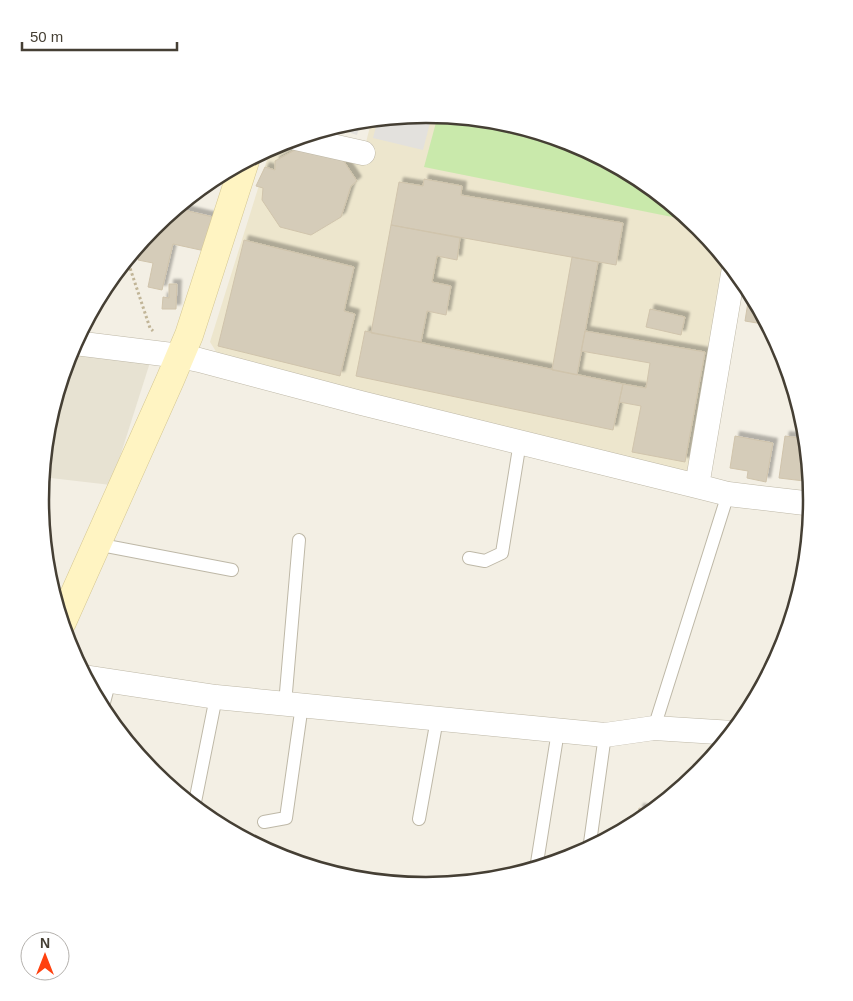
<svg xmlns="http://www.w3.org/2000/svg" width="853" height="1001" font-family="Helvetica,sans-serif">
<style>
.residential{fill:#e7e2d2}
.education{fill:#ede6cd}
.green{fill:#c9e9ab}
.parking{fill:#e3e1dd}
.building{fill:#d5ccb9;stroke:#d0c4ac;filter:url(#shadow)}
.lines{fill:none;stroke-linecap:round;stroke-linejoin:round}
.lane-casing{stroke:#beb8a7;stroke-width:14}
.street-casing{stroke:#beb8a7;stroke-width:25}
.secondary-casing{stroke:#d5c792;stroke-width:29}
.path{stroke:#c1b597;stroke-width:3;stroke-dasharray:2.5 2.5;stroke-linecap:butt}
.lane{stroke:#fff;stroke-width:12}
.street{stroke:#fff;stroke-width:24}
.secondary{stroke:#fff4c2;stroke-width:28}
.rim{fill:none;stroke:#453f34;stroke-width:2.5}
</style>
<defs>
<filter id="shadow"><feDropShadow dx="4.5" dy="-4.5" stdDeviation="1" flood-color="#0004"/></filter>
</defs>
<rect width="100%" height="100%" fill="#f3efe4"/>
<path class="residential" d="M70,352L153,353L111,485L42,477L47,425Z"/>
<path class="education" d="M427,114L502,121L575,144L641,179L700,227L729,263L691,477L217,353L210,342L271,147L279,143L316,132L365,146L372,119Z"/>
<path class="green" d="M438,115L502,121L575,144L641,179L692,221L424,167Z"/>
<path class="parking" d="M427,114L432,115L423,150L373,138L378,119Z
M361,120L357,135L332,127L351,121Z"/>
<path class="building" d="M304,145L339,154L357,181L351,186L341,217L311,235L280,227L262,200L263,188L256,186L265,167L275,170V161Z
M424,179L462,186L461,195L623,223L616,265L391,225L399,182L423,186Z
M176,208L213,217L205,251L173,244L162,290L148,287L153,263L138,260L142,241L153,227Z
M391,225L460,238L457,260L437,256L432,282L451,286L446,315L427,311L421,342L371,333Z
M244,240L354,267L344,311L355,314L340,376L218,346Z
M572,257L598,262L577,375L552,370Z
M169,284H177L176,309H162L163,297L169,298Z
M750,289L769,325L745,321Z
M650,309L685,317L681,335L646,327Z
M365,331L623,384L613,430L356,376Z
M585,331L705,352L685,462L632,452L641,406L619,402L623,384L646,388L650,363L581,351Z
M794,385L799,402L792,401Z
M735,436L773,443L766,482L747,478L748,471L730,468Z
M785,436L807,439L809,460H807L804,481L779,478Z
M639,808L654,811L636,825Z"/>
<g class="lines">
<g class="lane-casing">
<path id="lane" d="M96,544L232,570
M469,558L485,561L502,553L520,442
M285,704L299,540
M102,710L110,680
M654,728L728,494
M194,807L216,697
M419,819L437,719
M264,822L286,818L302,705
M589,850L605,735
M536,869L558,731"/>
</g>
<g class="street-casing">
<path id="street" d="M296,138L363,153
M75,343L180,356L199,360L361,403L697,486L728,494L813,504
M697,486L734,268
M84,677L216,697L605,735L654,728L733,733"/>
</g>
<g class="secondary-casing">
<path id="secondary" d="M62,622L170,380L189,335L245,161"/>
</g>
<path class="path" d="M127,259L150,328L153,331"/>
<use href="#lane" class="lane"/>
<use href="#street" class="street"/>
<use href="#secondary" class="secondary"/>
</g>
<path d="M0 0H853V1001H0ZM49 500a377 377 0 1 1 754 0a377 377 0 1 1-754 0Z" fill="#fff" fill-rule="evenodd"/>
<path class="rim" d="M49 500a377 377 0 1 1 754 0a377 377 0 1 1-754 0Z"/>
<g transform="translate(45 956)"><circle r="24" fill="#ffffff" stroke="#b5b2ae"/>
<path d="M0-4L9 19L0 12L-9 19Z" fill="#ff410f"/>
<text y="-8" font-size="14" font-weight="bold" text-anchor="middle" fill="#453f34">N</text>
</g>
<path d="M22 42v8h155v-8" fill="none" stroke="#453f34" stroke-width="2.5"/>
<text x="30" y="42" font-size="15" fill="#453f34" stroke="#ffffff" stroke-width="4" paint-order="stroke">50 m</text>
</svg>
